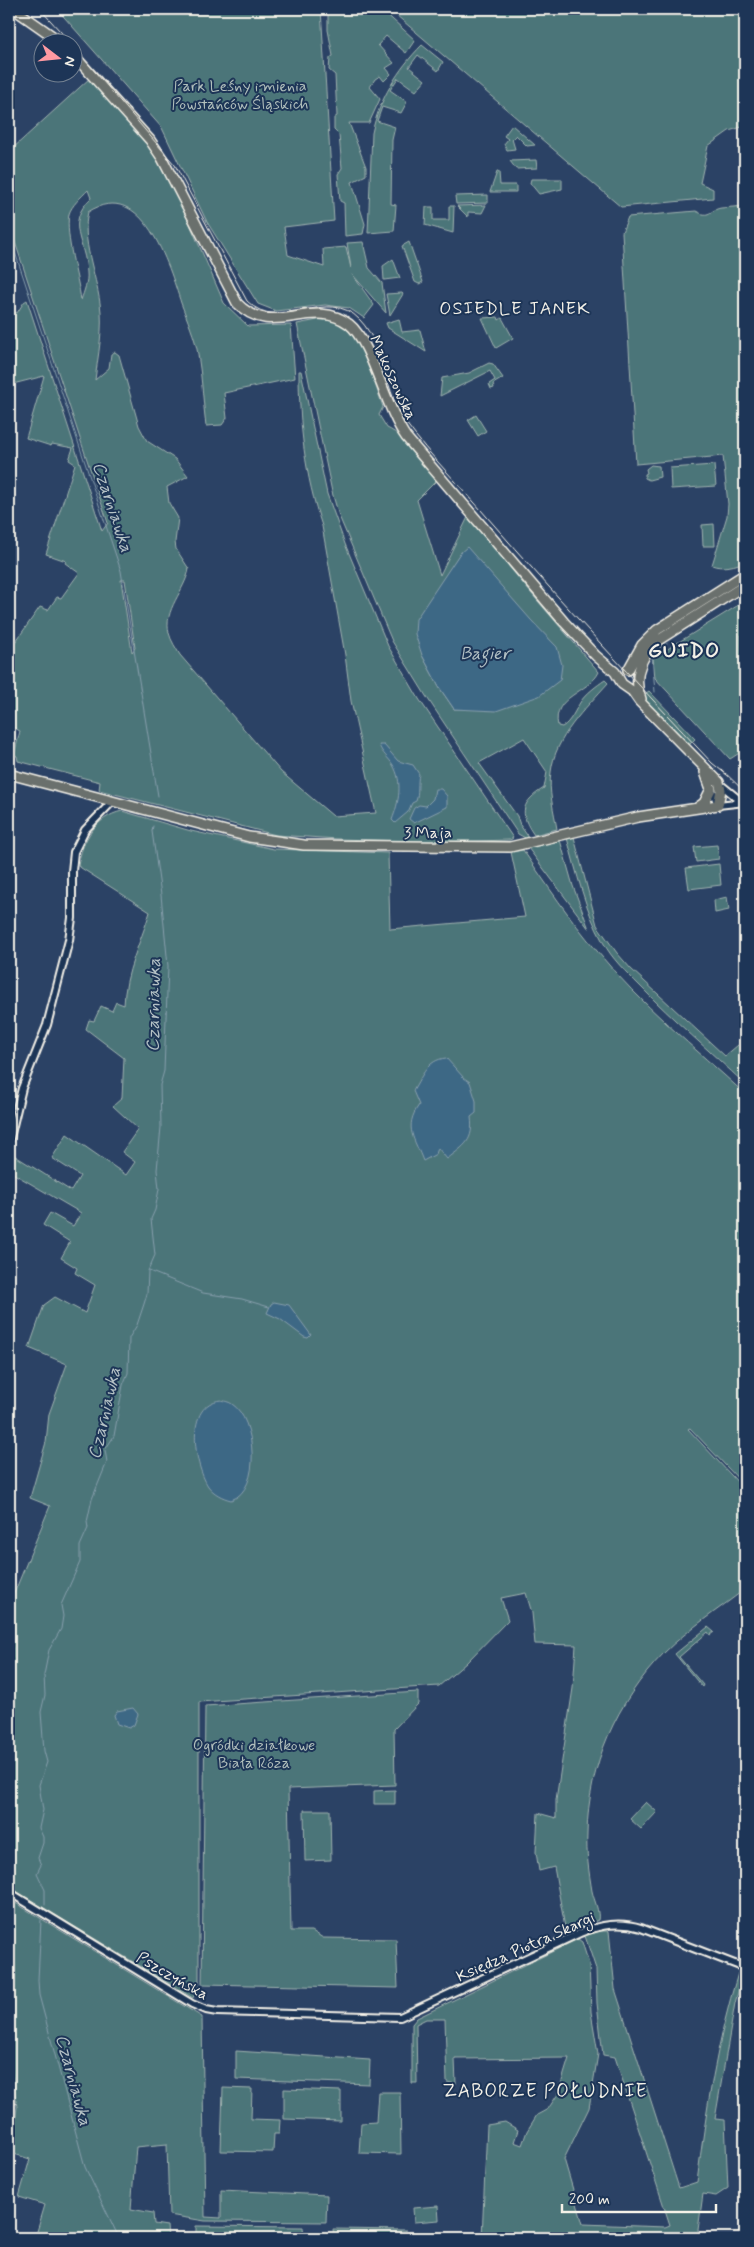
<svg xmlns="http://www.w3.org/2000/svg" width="754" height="2247" font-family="Mynerve,sans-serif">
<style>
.green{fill:#4c7579;stroke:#a0b3b0;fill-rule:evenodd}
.water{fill:#3e6885;stroke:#879fad}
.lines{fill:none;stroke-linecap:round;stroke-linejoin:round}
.stream{stroke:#879fad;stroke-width:1}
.minor-casing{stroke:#f4f1e8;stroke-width:10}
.major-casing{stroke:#f4f1e8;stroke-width:12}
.minor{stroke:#1d3557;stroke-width:6}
.major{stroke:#6a706d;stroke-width:9}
.tram{stroke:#f4f1e8;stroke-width:1}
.labels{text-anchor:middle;stroke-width:4;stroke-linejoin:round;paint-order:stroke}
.park-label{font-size:16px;fill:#b1bfbc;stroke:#1d3557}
.street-label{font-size:16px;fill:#f4f1e8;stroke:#1d3557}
.neighbourhood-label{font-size:18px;letter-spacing:1px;fill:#f4f1e8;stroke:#1d3557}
.water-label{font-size:18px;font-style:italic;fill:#b4c1c5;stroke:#1d3557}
.quarter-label{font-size:19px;letter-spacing:1px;fill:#f4f1e8;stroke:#1d3557}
.district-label{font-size:21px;font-weight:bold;letter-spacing:1px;fill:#f4f1e8;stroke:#1d3557}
</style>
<rect width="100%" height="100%" fill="#2b4265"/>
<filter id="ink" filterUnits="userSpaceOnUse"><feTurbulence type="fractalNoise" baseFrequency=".02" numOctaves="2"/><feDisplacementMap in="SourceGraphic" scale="10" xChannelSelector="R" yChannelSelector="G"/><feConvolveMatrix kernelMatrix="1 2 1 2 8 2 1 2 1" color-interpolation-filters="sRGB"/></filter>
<g filter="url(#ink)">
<path class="green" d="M57,9H321L334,221L284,227L288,255L324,267L323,249L346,247L351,268L347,243L363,242L369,268L382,283L386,313L352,274L374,305L364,318L349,308L325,305L276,311L258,304L207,222L162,128Z
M328,9L340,11L341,9H381L415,40L406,53L386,36L378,45L394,63L386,68L391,74L384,81L380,76L375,79L370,87L380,99L369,123H349L366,167V175L352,182L365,224L363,234L345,236L344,203L340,201L338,174L342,168L339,135L334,130V118L337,116L335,75L329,70L330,58L333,56L328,30Z
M389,9H745V126L729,131L708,146L700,183L713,189V198L621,207Z
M422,45L443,62L438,71L418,55L409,67L425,80L416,91L398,78L390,90L407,102L401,113L382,107L377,121L395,127L392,140L391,204L396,205L394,231L368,233L372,133C379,100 398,69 422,45Z
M90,78L149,147L163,169L183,208L224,303L248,326L291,325L295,378L224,393L227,418L222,425L206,426C203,402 202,378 198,354C195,337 187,319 181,303C169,266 143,177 88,212C81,240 96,274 100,303C104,328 98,355 95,380L109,368L111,354L115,352L119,355L139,426L147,441L175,459L188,476L167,487L169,503L178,518L175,542L176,549L189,569C185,591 163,610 169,633C171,641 176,648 180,655L281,772L333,816L376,813L351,701L345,655L322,526C305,476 299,424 299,371H301L327,494L345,544L388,646L419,699L513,838L510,840L437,842L338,839L276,835L99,790L100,782L18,761L17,756L14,755L20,731L9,725V651L40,607L48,610L57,597L61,598L79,573L65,563L66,561L46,554L75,464L69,460L73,448L52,444L51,446L26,438L44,376L9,385V297L11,298V311L17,313L24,302L27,300L102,531L108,523L9,224V146L12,149ZM88,190L91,198C64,224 86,242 87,273C88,281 84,292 81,300C78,276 65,237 69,214C71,206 82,196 88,190ZM121,580H125L135,648L132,652Z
M512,125L535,145L527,146L516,135L512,139L515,149L507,150L504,144L508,139L504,136Z
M536,160L537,168L516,169L510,161Z
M497,172H499L500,185H516V192H490Z
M531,179H562V189L539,194L530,183Z
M488,195V203L456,204L455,196Z
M486,205L482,213L468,212V217L457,206Z
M449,206H454L453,233L425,225L426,207H433V220H449Z
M745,206V561C738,566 720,569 712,565L727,516L728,504L723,456L636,464L622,232L628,217L696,211C710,219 709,210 721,208C729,207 737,207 745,206Z
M409,242L423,282L419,284L415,282L402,246Z
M393,259L400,278L384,280L383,266Z
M402,293L403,294L390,315L386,294Z
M498,317L499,320L502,318L513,338L496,348L482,318Z
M328,318C333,321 341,323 346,326C359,336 377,389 383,407L379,415L387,428C407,437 423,462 438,479L417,500L440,575L469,515L525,586L599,672C589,693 551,696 558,726L562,727C571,722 575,710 581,701C587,693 596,686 605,680L608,683C585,709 555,737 551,772C548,791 554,811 557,829L534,835C518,812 522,802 544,788L547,772L524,738L479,763L517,816L520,825L529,838L527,839L518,834L426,696L392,641L339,516L332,492L297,324ZM460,553L557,647L465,709H454L439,687L422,655L440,586Z
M399,319L402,332L420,330L426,352L388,328L386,323Z
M489,363L493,364L503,378L493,384L494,388L491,389L489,384L495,380L490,371L440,396L442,378L469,373Z
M476,415L486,431L478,436L468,420Z
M651,465L659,466L660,477L649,480L645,478V474L647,473L646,469Z
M714,465L716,486L671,489L670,468Z
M714,524L715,546H703L702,525Z
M745,601V634L741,635L742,668H745V738H740L741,752L730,759L655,678L653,658Z
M649,691L695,739L689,745L705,762L708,763L723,780L646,703L642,696Z
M122,811L191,831L274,849L388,853L390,929L525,917L511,852L523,850C546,884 570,919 597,951C640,1004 695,1048 745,1094V1486L690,1428L688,1429L745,1490V1589C718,1610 688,1629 664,1653C616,1702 588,1766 587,1834C586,1853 589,1873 592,1891C594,1900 600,1912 598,1920L566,1933L554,1867L539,1871L536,1852L538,1813L556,1818V1800L573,1688L576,1645L535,1644L532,1613L526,1593L501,1598L508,1620L466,1663L439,1686L199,1702V1984L193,1998L9,1887V1656L12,1658L13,1596L50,1506L30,1498L46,1442L49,1414L67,1364L29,1348L44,1305L55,1297L85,1313L95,1285L75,1273L77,1268L61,1258L70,1242L43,1225L50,1213L73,1226L81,1213L9,1171L12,1154L71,1191L80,1176L52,1158L67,1134L126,1175L135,1162L122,1152L138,1129L113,1106L122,1098L124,1058L86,1029L89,1020L94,1021L101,1006L112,1011L116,1002L124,1005C125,972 140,944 150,912L78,866C82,840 96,817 122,811Z
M574,837L597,925L617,953L631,969L725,1056L744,1040L738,1032L745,1026V1084C710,1051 673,1020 640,986C626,972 612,959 603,942C585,910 577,873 567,838Z
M560,840L573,886L589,929L528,848Z
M717,845L719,859L696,862L694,847Z
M719,864L721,885L689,889L686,868Z
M727,897L729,910L715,913L714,900Z
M708,1627L714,1632L710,1635L708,1632L679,1657L703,1685L702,1687L675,1654Z
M418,1692V1704L394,1729L395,1785L288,1789L291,1931H312L323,1938L396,1939L398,1988L202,1984L205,1706Z
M395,1790V1804H374V1791Z
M646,1802L657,1812L641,1829L630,1819Z
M304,1810H330L331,1860L305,1861Z
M9,1899L202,2017L205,2217L221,2218V2190L327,2195L326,2222L205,2221L169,2215L167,2144L136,2147L131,2209L153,2213L154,2224L167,2226L168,2238H35L45,2205L19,2197L30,2159L11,2153L17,2107L10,2058Z
M600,1931H609L615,1989L679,2188L697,2182C706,2111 717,2041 738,1973L743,1975L735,2003L715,2119L725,2120L728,2188L716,2196L703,2194L698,2230L700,2238H482L487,2125L505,2122L518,2130L514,2142L522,2145L527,2131L537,2115L548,2109L558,2094L569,2058L455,2059L456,2084L447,2082L445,2019H426L416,2024L417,2083H412V2024L417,2018L578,1939L582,1942L589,1964L591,2012L598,2054L589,2108L564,2159L583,2224L665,2227L670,2225L615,2057L603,2055L597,2003L596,1969L585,1936Z
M236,2051L370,2060L369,2084L236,2079Z
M223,2088L252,2089L251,2119L280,2120L279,2134H274L273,2152L221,2151Z
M284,2089L341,2091V2121L284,2119Z
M378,2092H400L401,2154L359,2153L361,2123L376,2122Z
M438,2206L439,2220L414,2222L413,2208Z
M196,2226L303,2227L304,2238H196Z
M333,2229L406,2230L407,2238H334Z"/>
<path class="water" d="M467,547L531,620L557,647L562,665L560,680L539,696L496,711L454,709L439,687L422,655L415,634L416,619L460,553Z
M379,745H384L398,761L413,765L419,774C417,783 419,793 416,801L412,803L408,812L395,823L392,820C399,802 403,782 393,765C389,758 382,754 379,745Z
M435,789H441L447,796V807L414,823L409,819L414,808L419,805L426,806L433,799Z
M446,1058L464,1078L470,1082L476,1101V1113L471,1117C474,1141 465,1145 447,1159L438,1148L436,1154L423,1161C415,1139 403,1128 419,1105L413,1091C423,1075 427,1060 446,1058Z
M274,1302L289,1305L311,1335L308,1338L304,1337L280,1319L267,1313L271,1304Z
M221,1400C224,1401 230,1402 232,1404C256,1419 262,1490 231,1500C223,1498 214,1494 208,1486C194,1464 184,1404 221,1400Z
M133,1708L138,1714L134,1725L129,1728L117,1724L114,1715L117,1711Z"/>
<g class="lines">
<path class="stream" d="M9,234L121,571L158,796
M655,692L652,655L655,650L667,644
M149,1271L203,1293L242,1299L269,1307
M45,1905V1890L37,1873L41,1865L38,1858L43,1843V1837L39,1828L43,1810L39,1785L47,1762L44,1751L41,1712L45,1695L44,1675L49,1650L61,1629L63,1616L61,1605L80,1562V1546L88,1528L87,1522L92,1499L107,1462L105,1450L114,1436L123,1385L128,1373L129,1338L137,1325L144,1304L147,1294L148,1271L155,1255L151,1219L155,1210L159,1189L157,1170L161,1127L160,1085L164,1071L168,966L161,895L152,831L153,826
M41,1920L38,1980L39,1995L85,2167L119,2238"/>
<g class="minor-casing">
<path id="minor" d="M720,784L742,802
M711,787L718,805L745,802
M9,1142L22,1088L47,1025L69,940L72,918V871L74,852L85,830L109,805L112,801
M9,1892L192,2004L206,2010L217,2012L400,2017L580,1933C601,1925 619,1921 641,1928L745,1968"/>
</g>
<g class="major-casing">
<path id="major" d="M14,9L61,42
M628,670L642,645L657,630L745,574
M641,699C633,679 640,659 654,643L745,585
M9,774L249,837L304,845L510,847L638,817L718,805L721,790L719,782L639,701L632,691L622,684L615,672L596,656L564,622L406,437C385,408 372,342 349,324C312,296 272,340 237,303L162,158L150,140L72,53
M697,808L704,803L711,789L705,772"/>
</g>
<use href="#minor" class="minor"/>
<use href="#major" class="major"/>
<path class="tram" d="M40,9L70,42
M72,45L175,165L247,301C280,335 328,285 360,320C385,346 385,394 406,423C430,456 461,486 487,517C560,601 636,682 712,763L727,775
M722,770L745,792"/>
</g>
</g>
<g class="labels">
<g class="park-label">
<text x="240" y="91">Park Leśny imienia<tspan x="240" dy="18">Powstańców Śląskich</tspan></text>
<text x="254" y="1750">Ogródki działkowe<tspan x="254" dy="18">Biała Róza</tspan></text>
</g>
<g class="street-label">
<text transform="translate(394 377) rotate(65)" y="6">Makoszowska</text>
<text x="428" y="838">3 Maja</text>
<text transform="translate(525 1946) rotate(-24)" y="6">Księdza Piotra Skargi</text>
<text transform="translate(173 1975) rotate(30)" y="6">Pszczyńska</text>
</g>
<g class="neighbourhood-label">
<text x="515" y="314">OSIEDLE JANEK</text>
</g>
<g class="water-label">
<text transform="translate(113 507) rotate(72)" y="6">Czarniawka</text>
<text x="485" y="659">Bagier</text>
<text transform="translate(153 1005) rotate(-89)" y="6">Czarniawka</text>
<text transform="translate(104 1413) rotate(-77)" y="6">Czarniawka</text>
<text transform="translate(74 2080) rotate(75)" y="6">Czarniawka</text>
</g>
<g class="quarter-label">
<text x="545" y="2097">ZABORZE POŁUDNIE</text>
</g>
<g class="district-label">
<text x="684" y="657">GUIDO</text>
</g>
</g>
<rect width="754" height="2247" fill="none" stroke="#1d3557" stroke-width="30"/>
<rect x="15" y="15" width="724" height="2217" fill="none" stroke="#f4f1e8" stroke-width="2" filter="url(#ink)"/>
<g transform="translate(58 58) rotate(106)"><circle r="24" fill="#1d3557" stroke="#738091"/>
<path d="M0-4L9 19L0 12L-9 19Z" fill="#ff9aa2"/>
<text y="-8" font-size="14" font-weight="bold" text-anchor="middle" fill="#f4f1e8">N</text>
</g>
<path d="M562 2204v8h154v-8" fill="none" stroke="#f4f1e8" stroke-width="2.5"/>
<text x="569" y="2204" font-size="15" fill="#f4f1e8" stroke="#1d3557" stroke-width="4" paint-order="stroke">200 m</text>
</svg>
